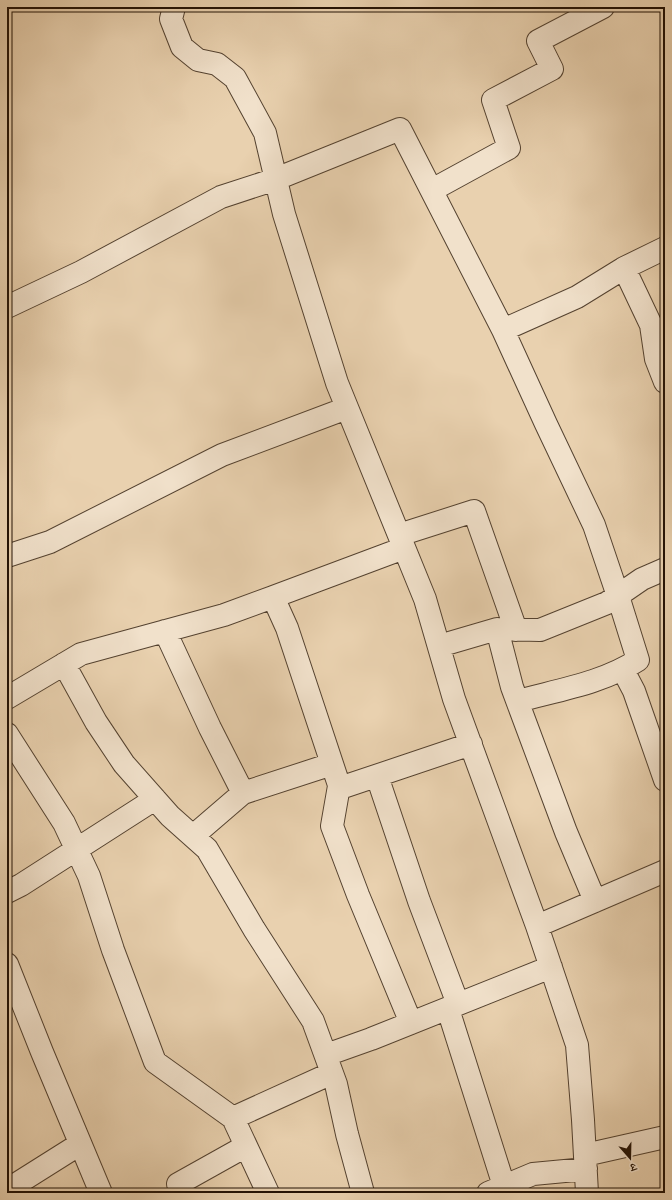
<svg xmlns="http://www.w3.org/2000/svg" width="672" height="1200" font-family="'IM FELL French Canon','Noto Serif Devanagari',serif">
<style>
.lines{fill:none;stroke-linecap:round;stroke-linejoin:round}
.minor-casing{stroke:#544230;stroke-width:24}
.minor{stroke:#f1e1cb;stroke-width:22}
</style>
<rect width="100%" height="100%" fill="#e9d1af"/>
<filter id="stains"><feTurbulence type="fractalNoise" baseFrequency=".005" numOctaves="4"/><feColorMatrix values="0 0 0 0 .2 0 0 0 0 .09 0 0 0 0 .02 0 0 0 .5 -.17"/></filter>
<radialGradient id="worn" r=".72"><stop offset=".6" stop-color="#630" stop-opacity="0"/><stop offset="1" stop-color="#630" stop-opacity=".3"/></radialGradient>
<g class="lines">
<g class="minor-casing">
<path id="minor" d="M174,7L171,19L182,47L198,60L217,64L235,78L265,133L284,214L337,383L425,599L454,699L537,926L577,1045L583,1120L587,1193
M432,190L509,148L493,100L552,69L538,41L603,7
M624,268L651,325L656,359L665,382
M7,307L81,272L221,197L276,179L400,129L503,330L546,424L594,525L618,596L638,660C603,683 558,690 518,701
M503,330L577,297L624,268L665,248
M399,535L474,511L516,630
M404,548L273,597L287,628L340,788L471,744
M7,556L50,542L222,455L347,408
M501,629L540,630L607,603L642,579L665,569
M165,631L210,728L243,793
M439,646L497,629L512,687L566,832L595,901
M64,664L96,722L124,764L170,816L207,849L254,929L313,1021L336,1084L347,1134L363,1193
M623,670L634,691L665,780
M7,698L81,654L224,615L273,597
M7,734L64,823L89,876L113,950L155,1062L233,1118
M377,776L419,901L458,1004
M339,786L332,826L358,895L411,1023
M193,836L243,793L332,764
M7,892L21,885L155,799
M537,926L665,871
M7,964L42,1052L101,1193
M448,1009L504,1186
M326,1055L371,1039L551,967
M585,1155L665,1137
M7,1190L80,1144
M183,1193L178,1184L246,1146
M268,1193L233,1118L332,1073
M488,1193L533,1174L586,1169"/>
</g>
<use href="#minor" class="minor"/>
</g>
<rect width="672" height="1200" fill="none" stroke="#e9d1af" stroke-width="24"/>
<rect x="8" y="8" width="656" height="1184" fill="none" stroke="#231205" stroke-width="2"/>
<rect x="12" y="12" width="648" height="1176" fill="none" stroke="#231205"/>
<g transform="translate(630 1158) rotate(160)" stroke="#f1e1cb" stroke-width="3" paint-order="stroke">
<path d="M0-3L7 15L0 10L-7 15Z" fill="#231205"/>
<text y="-6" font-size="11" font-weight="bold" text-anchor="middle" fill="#231205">उ</text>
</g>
<rect width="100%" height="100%" filter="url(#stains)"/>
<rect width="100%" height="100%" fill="url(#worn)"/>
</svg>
